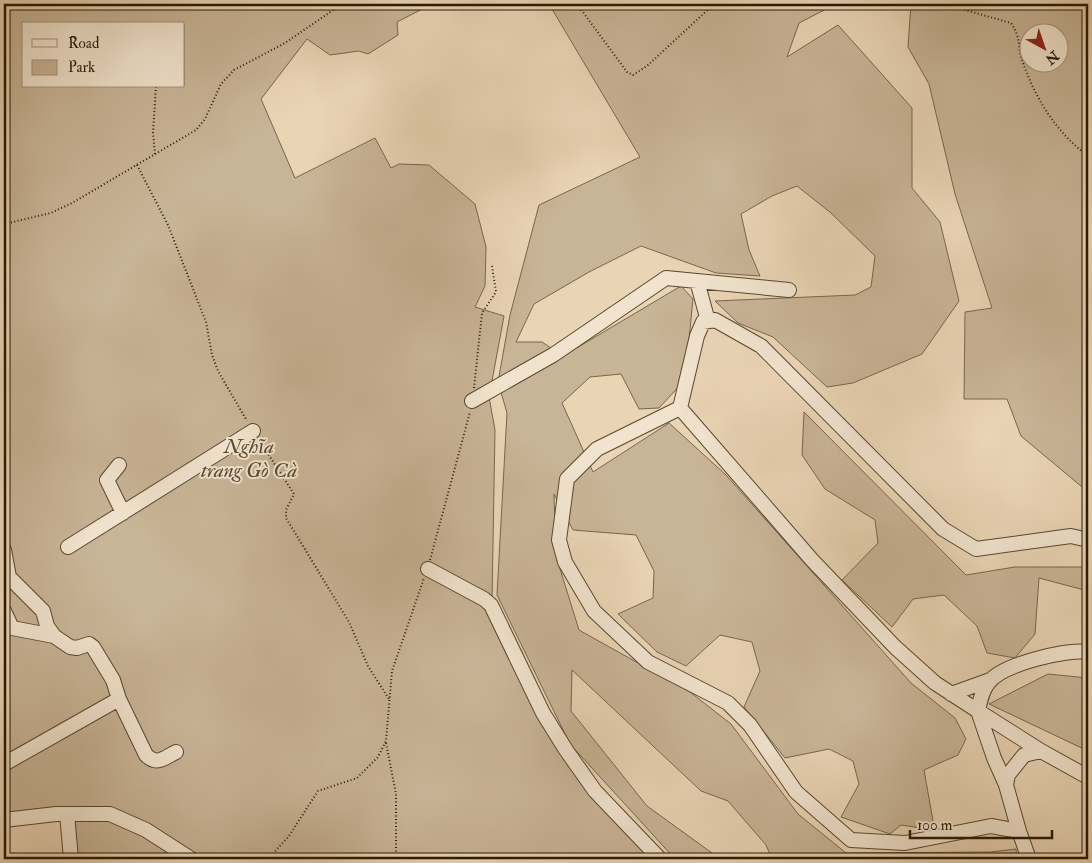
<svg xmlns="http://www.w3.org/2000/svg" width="1092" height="863" font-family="'IM FELL Double Pica',serif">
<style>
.green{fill:#c8b496;stroke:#78664c;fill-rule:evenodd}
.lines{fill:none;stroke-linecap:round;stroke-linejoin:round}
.minor-casing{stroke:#58482f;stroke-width:16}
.path{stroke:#281903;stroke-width:2;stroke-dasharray:1 2.5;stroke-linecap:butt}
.minor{stroke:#f1e3ce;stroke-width:14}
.labels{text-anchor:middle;stroke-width:4;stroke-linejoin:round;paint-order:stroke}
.park-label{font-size:21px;font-style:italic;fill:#58482f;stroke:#f1e3ce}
</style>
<rect width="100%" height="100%" fill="#e9d4b4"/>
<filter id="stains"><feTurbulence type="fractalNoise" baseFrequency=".004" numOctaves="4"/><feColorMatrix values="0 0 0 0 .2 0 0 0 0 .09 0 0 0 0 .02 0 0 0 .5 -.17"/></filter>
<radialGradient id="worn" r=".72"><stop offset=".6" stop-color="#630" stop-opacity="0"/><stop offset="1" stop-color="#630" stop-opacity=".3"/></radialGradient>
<path class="green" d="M4,4H432L397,22L398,35L368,54L359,51L330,55L307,39L261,99L295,178L375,138L391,168L399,164L429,165L475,204L486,247L485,286L475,307L504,316L489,397L495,430L492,601L544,708L597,797L655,859H67L63,820L4,827ZM24,24H184V86H24Z
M549,4H836L799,23L787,57L838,25L912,108V188L940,222L959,301L922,354L853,383L827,387L773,337L738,323L715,301L855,295L871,287L875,256L831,213L797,186L772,196L741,214L749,250L760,276L716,273L641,246L589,272L534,304L516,342H542L563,356L681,286L693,299L685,380L659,408L639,409L621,374L590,377L562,403L593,472L669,423L726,475L911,683L955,718L966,739L958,755L924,770L933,821L927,829L901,825L890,834L841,817L859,784L853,761L829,749L785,758L744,707L760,671L752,642L720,635L686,666L657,652L618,614L653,598L654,571L636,535L573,530L554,494L556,556L579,630L690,692L731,724L798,814L846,853L990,852L1016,849L1017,859H772L766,845L728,801L701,791L572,670L571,711L647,806L712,853L709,859H675L570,744L497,595L507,413L498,382L510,315L539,205L640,157Z
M911,4H1088V492L1021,436L1007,399H964L965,312L992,308L955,194L929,84L908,47ZM1030,32H1060V62H1030Z
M804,412L966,575L1015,567H1088V591L1039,578L1035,634L1015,658L987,653L977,626L944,595L913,599L892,627L842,580L878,543L875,520L825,489L802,455Z
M1048,674L1088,678V751L989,704Z"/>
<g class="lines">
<g class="minor-casing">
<path id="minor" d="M697,281L708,321
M472,401L553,355L666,278L789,290
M680,408L812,560L895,647L935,683L978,711L994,758L1006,785
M119,465L107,480L123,513
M68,547L253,431
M4,550L9,577L43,611L47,626L54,636L70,647L77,648L89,644L93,647L113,680L119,699L146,755C157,766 164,758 176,752
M428,569L484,599L491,605L543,713L566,750L595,791L660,859
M4,611L12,628L54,636
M951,694L990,680
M1041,751L978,711C980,701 982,690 989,682C1003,664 1066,649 1088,652
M4,764L119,699
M67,814L71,859
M4,820L56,814H110L146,830L191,859
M1019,831L991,826L905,843L851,840L796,792L750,725L728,703L648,662L594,611L565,562L559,540L567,479L597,449L680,408L697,336L703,322L715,320L761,346L943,529L976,549L1071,536L1088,540
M1029,859L1019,831L1006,785L1008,775L1024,755L1041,751L1088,777"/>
</g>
<path class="path" d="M577,4L627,72L633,75L647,66L714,4
M944,4L1011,23C1022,39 1017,48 1023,63C1036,100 1057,133 1088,156
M155,154L153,133L156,86
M137,165L168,225L206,322L212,355L218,371L247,421
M4,224L51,213L72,203L196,130L205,119L221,84L234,70L285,43L342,4
M474,388L482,313L496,292L492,266
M259,440L294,494L286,510V518L349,622L368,666L389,699
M430,560L470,412
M386,743L396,794V859
M268,859L289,836L318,791L357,778L378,757L386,741L392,671L424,578"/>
<use href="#minor" class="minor"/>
</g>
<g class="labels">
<g class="park-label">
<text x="249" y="453">Nghĩa<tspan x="249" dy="24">trang Gò Cà</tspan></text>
</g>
</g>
<rect width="1092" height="863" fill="none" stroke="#e9d4b4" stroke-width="20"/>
<rect x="5" y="5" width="1082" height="853" fill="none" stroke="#281903" stroke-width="2.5"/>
<rect x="10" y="10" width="1072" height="843" fill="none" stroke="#281903"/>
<rect x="22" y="22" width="162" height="65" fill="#f1e3ce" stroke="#a1927d"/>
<rect x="32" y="39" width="25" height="8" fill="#f1e3ce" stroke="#a1927d"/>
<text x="68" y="48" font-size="15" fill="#281903">Road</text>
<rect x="32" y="60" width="25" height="15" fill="#c8b496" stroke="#a1927d"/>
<text x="68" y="72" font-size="15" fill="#281903">Park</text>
<g transform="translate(1044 48) rotate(140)"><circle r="24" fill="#f1e3ce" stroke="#a1927d"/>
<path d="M0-4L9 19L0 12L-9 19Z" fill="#8f2418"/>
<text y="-8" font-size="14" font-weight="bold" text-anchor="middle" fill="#281903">N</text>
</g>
<path d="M910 830v8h142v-8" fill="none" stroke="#281903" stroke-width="2.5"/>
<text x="917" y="830" font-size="15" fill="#281903" stroke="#f1e3ce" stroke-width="4" paint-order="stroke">100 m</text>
<rect width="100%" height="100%" filter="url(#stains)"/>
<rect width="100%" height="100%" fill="url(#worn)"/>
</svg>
